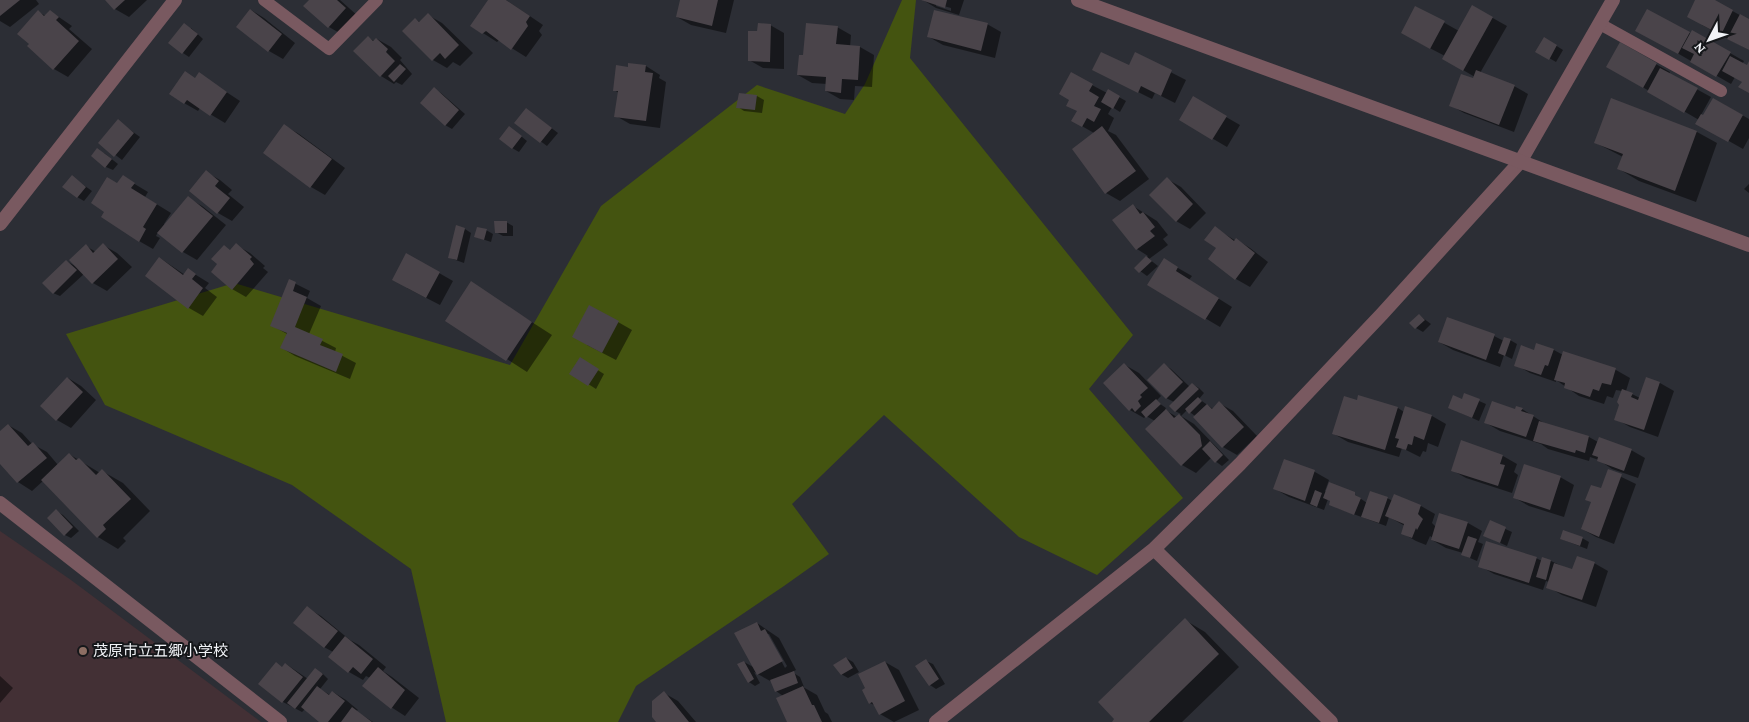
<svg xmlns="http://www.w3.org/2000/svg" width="1749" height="722" font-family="'Crimson Pro','Noto Sans JP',serif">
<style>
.education{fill:#433035}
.green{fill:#445410}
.shadow{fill:#0007;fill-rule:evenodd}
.building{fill:#4a444a}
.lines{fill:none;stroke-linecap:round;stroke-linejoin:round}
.service{stroke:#795960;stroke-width:12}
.minor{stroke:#795960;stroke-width:14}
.tertiary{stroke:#795960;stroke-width:14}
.education-dot{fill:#8d6e63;stroke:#15171a;stroke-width:2}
.labels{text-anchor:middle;stroke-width:4;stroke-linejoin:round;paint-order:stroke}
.poi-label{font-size:15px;fill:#f1f3f7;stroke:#15171a;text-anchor:start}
</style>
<rect width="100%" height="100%" fill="#2c2e35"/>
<path class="education" d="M0,531L71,580L261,722H0Z"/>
<path class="green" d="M902,0H916L910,58L1133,335L1089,389L1183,498L1097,575L1019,537L884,415L792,504L829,554L784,586L636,686L618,722H446L411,569L292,485L105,405L66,334L234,283L510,365L601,206L757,85L845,114L865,84Z"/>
<path class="shadow" d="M0,0H36L39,4L10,27L0,21Z
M106,0H147L129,17L115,9Z
M310,0H340L359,17L343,35L329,27L305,6Z
M490,0H506L543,25L539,31L542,35L526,57L499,40L497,42L483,33Z
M681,0H734L726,33L691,25L677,17Z
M923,0H964L959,15L936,8ZM936,4L951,8V11L936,6Z
M1697,0H1712L1749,20V50L1702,25Z
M1416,7L1459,31L1473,7L1507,26L1480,73L1514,86L1528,94L1514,132L1464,113L1450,105L1475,77L1444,59L1445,56L1416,41Z
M251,10L264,18L295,43L283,59L269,51L238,27Z
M50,11L72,26L69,29L92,49L68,77L54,69L38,12L46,16Z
M1647,11L1691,34L1693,32L1744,61L1742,64L1747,67L1749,64V91L1743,82L1735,77L1731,84L1651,38Z
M428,15L442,23L473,53L460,66L453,62L447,68L433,60L415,19L420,22Z
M987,24L1001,32L995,58L943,45L929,37Z
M770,25L784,33V69L763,68L749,60L759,32Z
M837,27L851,35L850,47H860L874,55L872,87L855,86L854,100L840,99L826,91L827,84L812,83L798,75L804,57Z
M191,28L203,39L189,57L183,53Z
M368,38L375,41L377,39L391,47L402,58L400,60L412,74L402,85L396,82L394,84L381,76Z
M1544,38L1563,50L1556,62L1537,51Z
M1620,44L1670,72L1669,74L1711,97L1701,115L1704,117L1714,99L1749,119V138L1743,149L1697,123L1699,120L1608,67Z
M1135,54L1186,80L1175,103L1155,93L1152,99L1094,70L1129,66Z
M629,64L646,66L660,75L659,78L666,82L660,128L630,124L616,116L619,93L614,90L629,68Z
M199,74L240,101L225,123L200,108L198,111L184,103Z
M1071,74L1107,93L1108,91L1126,101L1120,112L1112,107L1108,114L1114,118L1108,131L1116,135L1149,179L1120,201L1106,193L1094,133L1073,121L1078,111L1071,100Z
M434,89L441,93L465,114L452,129L445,125Z
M740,94L757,96L764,100L762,113L744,111L738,107Z
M1193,98L1240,125L1227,147L1181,120Z
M533,114L558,133L547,146L516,123Z
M118,121L140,137L122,160L100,143Z
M285,126L299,134L345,168L325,195L311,187L265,153Z
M516,132L527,141L519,152L512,148Z
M1697,132L1717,143L1696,202L1639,181L1619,169L1623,157L1596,143Z
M104,153L118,164L113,170L106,167Z
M206,172L220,180L232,190L228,194L244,207L232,221L218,213L191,191Z
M123,177L148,192L145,197L171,213L164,224L165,225L188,198L202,206L226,225L197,260L183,252L158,232L156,236L160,238L153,249L139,241L118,185Z
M1167,179L1181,187L1206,213L1190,229L1176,221Z
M78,181L92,191L84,201L77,197Z
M1749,184V193L1744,189Z
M1133,206L1157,221L1168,235L1163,239L1168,245L1149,259L1158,266L1147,276L1136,268L1148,256L1137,249L1114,220Z
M506,222L513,226V236H503L496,232Z
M1215,228L1236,241L1237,240L1250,248L1268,262L1250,287L1236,279L1218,248Z
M465,229L471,233L464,263L450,258Z
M486,230L493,234L491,242L476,237Z
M103,245L117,253L132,267L107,291L93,283L84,274L60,296L53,293L66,261L77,267L86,246L96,252Z
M236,245L250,253L265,266L263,268L268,272L246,297L232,289L219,264L224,246L231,251Z
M160,258L185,275L188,270L209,283L205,288L217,297L203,316L189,308Z
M1164,260L1192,276L1189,280L1232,307L1220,327L1149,285Z
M439,273L453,281L440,305L407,288Z
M290,281L310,291L307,298L321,306L309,334L336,348L335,352L356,363L350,379L295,356L282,348L287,334L271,325Z
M471,283L552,335L527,372L447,320Z
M1419,315L1431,324L1423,332L1416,328Z
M618,322L632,330L616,360L587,345Z
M1494,336L1504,341L1510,340L1517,344L1512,359L1504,355L1500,367L1453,350L1439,342Z
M1554,350L1563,355L1564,353L1616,370L1630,378L1626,391L1640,398L1646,378L1660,383L1674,391L1658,437L1630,427L1616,419L1621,405L1622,391L1616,390L1613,398L1607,396L1604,404L1579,396L1556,380V382L1530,373L1516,365L1535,351Z
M580,359L604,374L596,389L571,373Z
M1125,365L1139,373L1161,396L1156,401L1166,408L1165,410L1177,417L1181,414L1175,411L1174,402L1166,398L1165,365L1171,369L1190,387L1192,384L1199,388L1204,393L1199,399L1209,406L1213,409L1219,403L1233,411L1257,436L1237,455L1223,447L1195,416L1187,410L1181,416L1194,424L1229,460L1222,466L1211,458L1196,473L1182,465L1155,421L1146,416L1144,418L1130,410Z
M68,378L81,386L96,400L71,428L57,420Z
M1465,395L1486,404L1479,421L1456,411Z
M1398,408L1404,412L1432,416L1446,424L1438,447L1428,443L1426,452L1423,451L1420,457L1402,448L1399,457L1348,442L1334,434Z
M1522,409L1547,425L1589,437L1598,442L1631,450L1645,458L1638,478L1612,469L1599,460L1590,457L1589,461L1548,449L1541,444L1500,431L1486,423Z
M8,425L22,433L32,444L47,452L58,465L69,454L100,473L102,471L123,483L150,511L123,538L126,541L118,549L98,537L43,481L32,491L18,482L0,462V433Z
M1461,442L1503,456L1517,464L1514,472L1518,475L1512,493L1466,478L1452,470Z
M1285,461L1315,472L1329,480L1325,491L1327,492L1354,494L1367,503L1387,498L1393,501L1395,496L1421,506L1435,514L1432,523L1436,527L1440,515L1468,523L1482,531L1478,542L1483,544L1477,561L1463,555V553L1446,548L1432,540L1433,538L1430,536L1426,545L1416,541L1402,533L1405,526L1389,517L1386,526L1337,508L1328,499L1324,510L1289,497L1275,489Z
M1609,471L1636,484L1614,544L1596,537L1582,529L1601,490Z
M1560,477L1574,485L1564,517L1529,506L1515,498Z
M56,511L63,515L79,531L71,538L65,535Z
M1490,522L1512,532L1507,546L1485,536Z
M1582,538L1589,542L1587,549L1561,539Z
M1536,558L1542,561V559L1551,561L1573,571L1594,563L1608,571L1596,607L1562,595L1548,587L1549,582L1546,581L1543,590L1494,574L1480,566Z
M307,608L321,616L350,640L359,645L386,667L383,671L392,677L419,698L405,716L391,707L370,678L366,676L363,680L349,672L333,652L324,647Z
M1185,620L1205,632L1239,667L1182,722H1113Z
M757,623L779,638L796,670L792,672L800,677L804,687H803L817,695L825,712L828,714L832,722H788L783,696L776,691L772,682L754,672L760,683L755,686L749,682L744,662L755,668ZM767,634H769L787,666L785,668Z
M846,658L853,662L859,672L848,678L841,674Z
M926,661L933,664L945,684L936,689L930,685Z
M885,662L899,670L919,710L894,722L880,714L876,706L870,703Z
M276,664L283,668L286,664L308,679L322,673L328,679L320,689L330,695L333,692L346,700L358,710L356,711L373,722H321L305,709L302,712L283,702L260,684Z
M0,676L13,688L0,703Z
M664,693L678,701L696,722H657Z"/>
<path class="building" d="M0,0H20L0,16Z
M105,0H125L114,10Z
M309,0H337L346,8L328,28L303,6Z
M488,0H506L530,16L526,22L528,26L511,50L486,31L482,34L470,26Z
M680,0H718L712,26L676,17Z
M921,0H947L945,8Z
M1695,0H1715L1733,10L1721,35L1687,17Z
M1472,5L1493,17L1463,71L1442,59Z
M1415,6L1445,21L1430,49L1401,33Z
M250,9L282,34L268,52L236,27Z
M1647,9L1690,32L1678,54L1635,31Z
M38,10L44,16L50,10L59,17L56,20L79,41L53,70L27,46L29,44L17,34Z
M934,10L988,23L981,51L927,37Z
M428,13L459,45L445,59L440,53L432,61L402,31L415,18L419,22Z
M1740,14L1749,19V50L1727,39Z
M184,23L198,34L182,54L168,43Z
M758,23L771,24L770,62L748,61V31H757Z
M806,23L838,26L836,44L860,46L858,80L842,79L841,93L825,91L826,77L797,75L799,55H803Z
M1692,30L1731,52L1716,77L1690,62L1694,54L1682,48Z
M368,36L373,41L376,38L388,49L386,52L395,61L380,77L353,51Z
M1544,37L1557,45L1549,60L1535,52Z
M1620,42L1657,63L1643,88L1606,67Z
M1101,52L1129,65L1135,52L1172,70L1161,96L1141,86L1138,93L1092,70Z
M1730,56L1747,65L1749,61V93L1738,87L1742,82L1722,71Z
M628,63L646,65L645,72L653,73L646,121L614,117L618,91H613L616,65L628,67Z
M400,64L406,69L394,82L388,76Z
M1660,68L1698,88L1684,113L1647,92Z
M1476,70L1515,85L1499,125L1449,106L1461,74L1473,78Z
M185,71L195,78L199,72L227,92L210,116L187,100L184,104L169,94Z
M1071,72L1093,84L1089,91L1099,97L1094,106L1101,109L1094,122L1087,118L1082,127L1071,121L1077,111L1066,106L1069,100L1059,94Z
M434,87L459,110L445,126L420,103Z
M1108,89L1120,96L1113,109L1101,102Z
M739,93L757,95L755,110L736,108Z
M1193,96L1227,116L1212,140L1179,120Z
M1611,98L1697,131L1675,191L1617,169L1623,154L1594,143Z
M1713,98L1743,115L1728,142L1695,124L1701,114L1703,115Z
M526,108L552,128L540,143L514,123Z
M118,119L134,133L114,157L98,143Z
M284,124L332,159L310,188L263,153Z
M509,126L522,136L512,149L499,139Z
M1102,126L1136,171L1105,194L1072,149Z
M97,148L112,159L105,168L91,156Z
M206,170L219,181L215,186L230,198L217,214L189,191Z
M72,175L86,187L77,198L62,187Z
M123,175L135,183L131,188L157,204L143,227L146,229L139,242L101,217L104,212L91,203L107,177L117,183Z
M1167,177L1193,204L1176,222L1149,195Z
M188,196L213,216L182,253L157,233Z
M1133,204L1140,214L1143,212L1155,227L1150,231L1155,236L1136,250L1112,220Z
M494,221H507V233H495Z
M456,225L465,228L457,260L448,258Z
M1215,226L1234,241L1236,238L1255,253L1235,280L1208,259L1216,248L1204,240Z
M477,227L487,229L484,240L474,237Z
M103,243L118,259L92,284L69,260L86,244L93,253Z
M236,243L252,257L250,259L254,264L232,290L211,272L217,264L211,259L224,245L230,250Z
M406,253L440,272L426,298L392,280Z
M1146,256L1152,261L1139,273L1134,268Z
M159,257L183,275L188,268L196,274L192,279L203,288L188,309L145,276Z
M1164,258L1178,267L1176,271L1219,298L1205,320L1147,285Z
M66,260L77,270L53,294L42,283Z
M289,279L296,282L293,291L307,297L295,327L323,339L320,345L343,354L336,372L280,348L287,333L270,326Z
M471,281L532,322L506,361L445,321Z
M589,305L619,321L602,353L572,337Z
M1419,314L1425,320L1415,329L1409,323Z
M1447,317L1495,334L1486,360L1438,342Z
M1504,337L1511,339L1505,356L1498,353Z
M1536,343L1554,349L1548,366L1545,365L1541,375L1514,366L1521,345L1534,350Z
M1563,351L1616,368L1611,385L1602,383L1599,391L1593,389L1590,397L1564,388L1565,383L1554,380Z
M580,357L599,369L588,386L569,374Z
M1124,363L1148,388L1140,395L1142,397L1138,401L1141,406L1135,412L1132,408L1129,411L1103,383Z
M1164,363L1183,382L1166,399L1147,380Z
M67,377L83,392L56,421L40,406Z
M1646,377L1660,382L1644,430L1614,420L1619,405L1617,402L1622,389L1633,393L1631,397L1638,400Z
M1192,383L1199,389L1175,412L1169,406Z
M1464,393L1480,399L1472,418L1448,408L1453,395L1462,399Z
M1358,395L1398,407L1385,450L1332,434L1344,396L1357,400Z
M1198,397L1202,401L1189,414L1185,409Z
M1156,399L1161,404L1146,418L1141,412Z
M1219,401L1244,427L1222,448L1193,417L1207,404L1212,409Z
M1492,401L1515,409L1516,406L1523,408L1521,411L1534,415L1526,437L1484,423Z
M1405,406L1432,415L1424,440L1414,436L1412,445L1408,444L1406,450L1396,447L1399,439L1395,438Z
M1166,409L1174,418L1179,414L1200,435L1202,446L1181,466L1145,429Z
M1539,421L1589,436L1585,453L1576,450L1575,453L1533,441Z
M8,424L28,446L33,442L47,458L17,483L0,464V431Z
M1599,437L1632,449L1624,471L1597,461L1598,457L1592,455Z
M1461,440L1503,455L1500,464L1505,465L1498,486L1451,471Z
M1210,441L1223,455L1215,463L1202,449Z
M69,453L76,460L79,458L96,475L102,469L131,499L103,525L106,529L97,538L41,480Z
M1284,459L1315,470L1305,501L1273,489Z
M1524,464L1561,476L1550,510L1513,498Z
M1608,469L1622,474L1599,537L1581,529L1591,502L1585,500L1591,485L1601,488Z
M1329,482L1355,492V495L1361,498L1354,515L1329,505L1330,501L1323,498Z
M1315,490L1322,493L1317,507L1310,504Z
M1370,491L1388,497L1379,523L1361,517Z
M1394,494L1421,505L1418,514L1423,519L1417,530L1416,528L1412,538L1401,534L1404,524L1385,516Z
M56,509L73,527L64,536L47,518Z
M1439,513L1468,522L1459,549L1431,540Z
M1490,520L1506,527L1500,543L1483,536Z
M1563,530L1583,537L1580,546L1560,539Z
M1468,536L1477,539L1470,558L1461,555Z
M1486,541L1537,557L1529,583L1478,567Z
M1577,556L1595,562L1582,600L1546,588L1554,563L1572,569Z
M1542,557L1551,560L1546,580L1536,577Z
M307,606L338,631L324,648L293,623Z
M1185,618L1219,654L1149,722H1112L1114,719L1098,702Z
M757,622L761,631L765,629L783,661L757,675L734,633Z
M345,636L373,659L361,674L353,667L348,673L328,657Z
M846,657L853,668L841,675L833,665Z
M926,659L939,679L929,686L915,666Z
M744,661L754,679L748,683L737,664Z
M885,661L905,701L879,715L872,702L869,704L862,690L865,688L858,674Z
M276,662L282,667L285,663L303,677L282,703L258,684Z
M378,667L405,690L391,709L362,686Z
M315,668L323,674L295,709L287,703Z
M794,671L798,683L775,692L770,680Z
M317,686L329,695L332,691L345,701L328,722H319L301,707Z
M803,686L812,705H814L822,722H787L776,698Z
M664,691L689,722H656L652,717V701Z
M352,707L372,722H341Z"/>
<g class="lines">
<path class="service" d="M264,0L329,49L377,0
M1600,24L1721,91"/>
<path class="minor" d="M0,503L280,722
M1154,549L1331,722
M936,722L1154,549L1240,464L1382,314L1520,162L1613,0"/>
<path class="tertiary" d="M1078,0L1749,245
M0,224L175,0"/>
</g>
<circle class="education-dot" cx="83" cy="651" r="5"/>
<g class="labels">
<g class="poi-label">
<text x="93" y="656">茂原市立五郷小学校</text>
</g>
</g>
<g transform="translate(1709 40) rotate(229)" stroke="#15171a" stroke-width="4" paint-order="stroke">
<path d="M0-4L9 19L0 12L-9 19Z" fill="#f1f3f7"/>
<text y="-8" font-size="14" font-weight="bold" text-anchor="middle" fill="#f1f3f7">N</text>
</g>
</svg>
